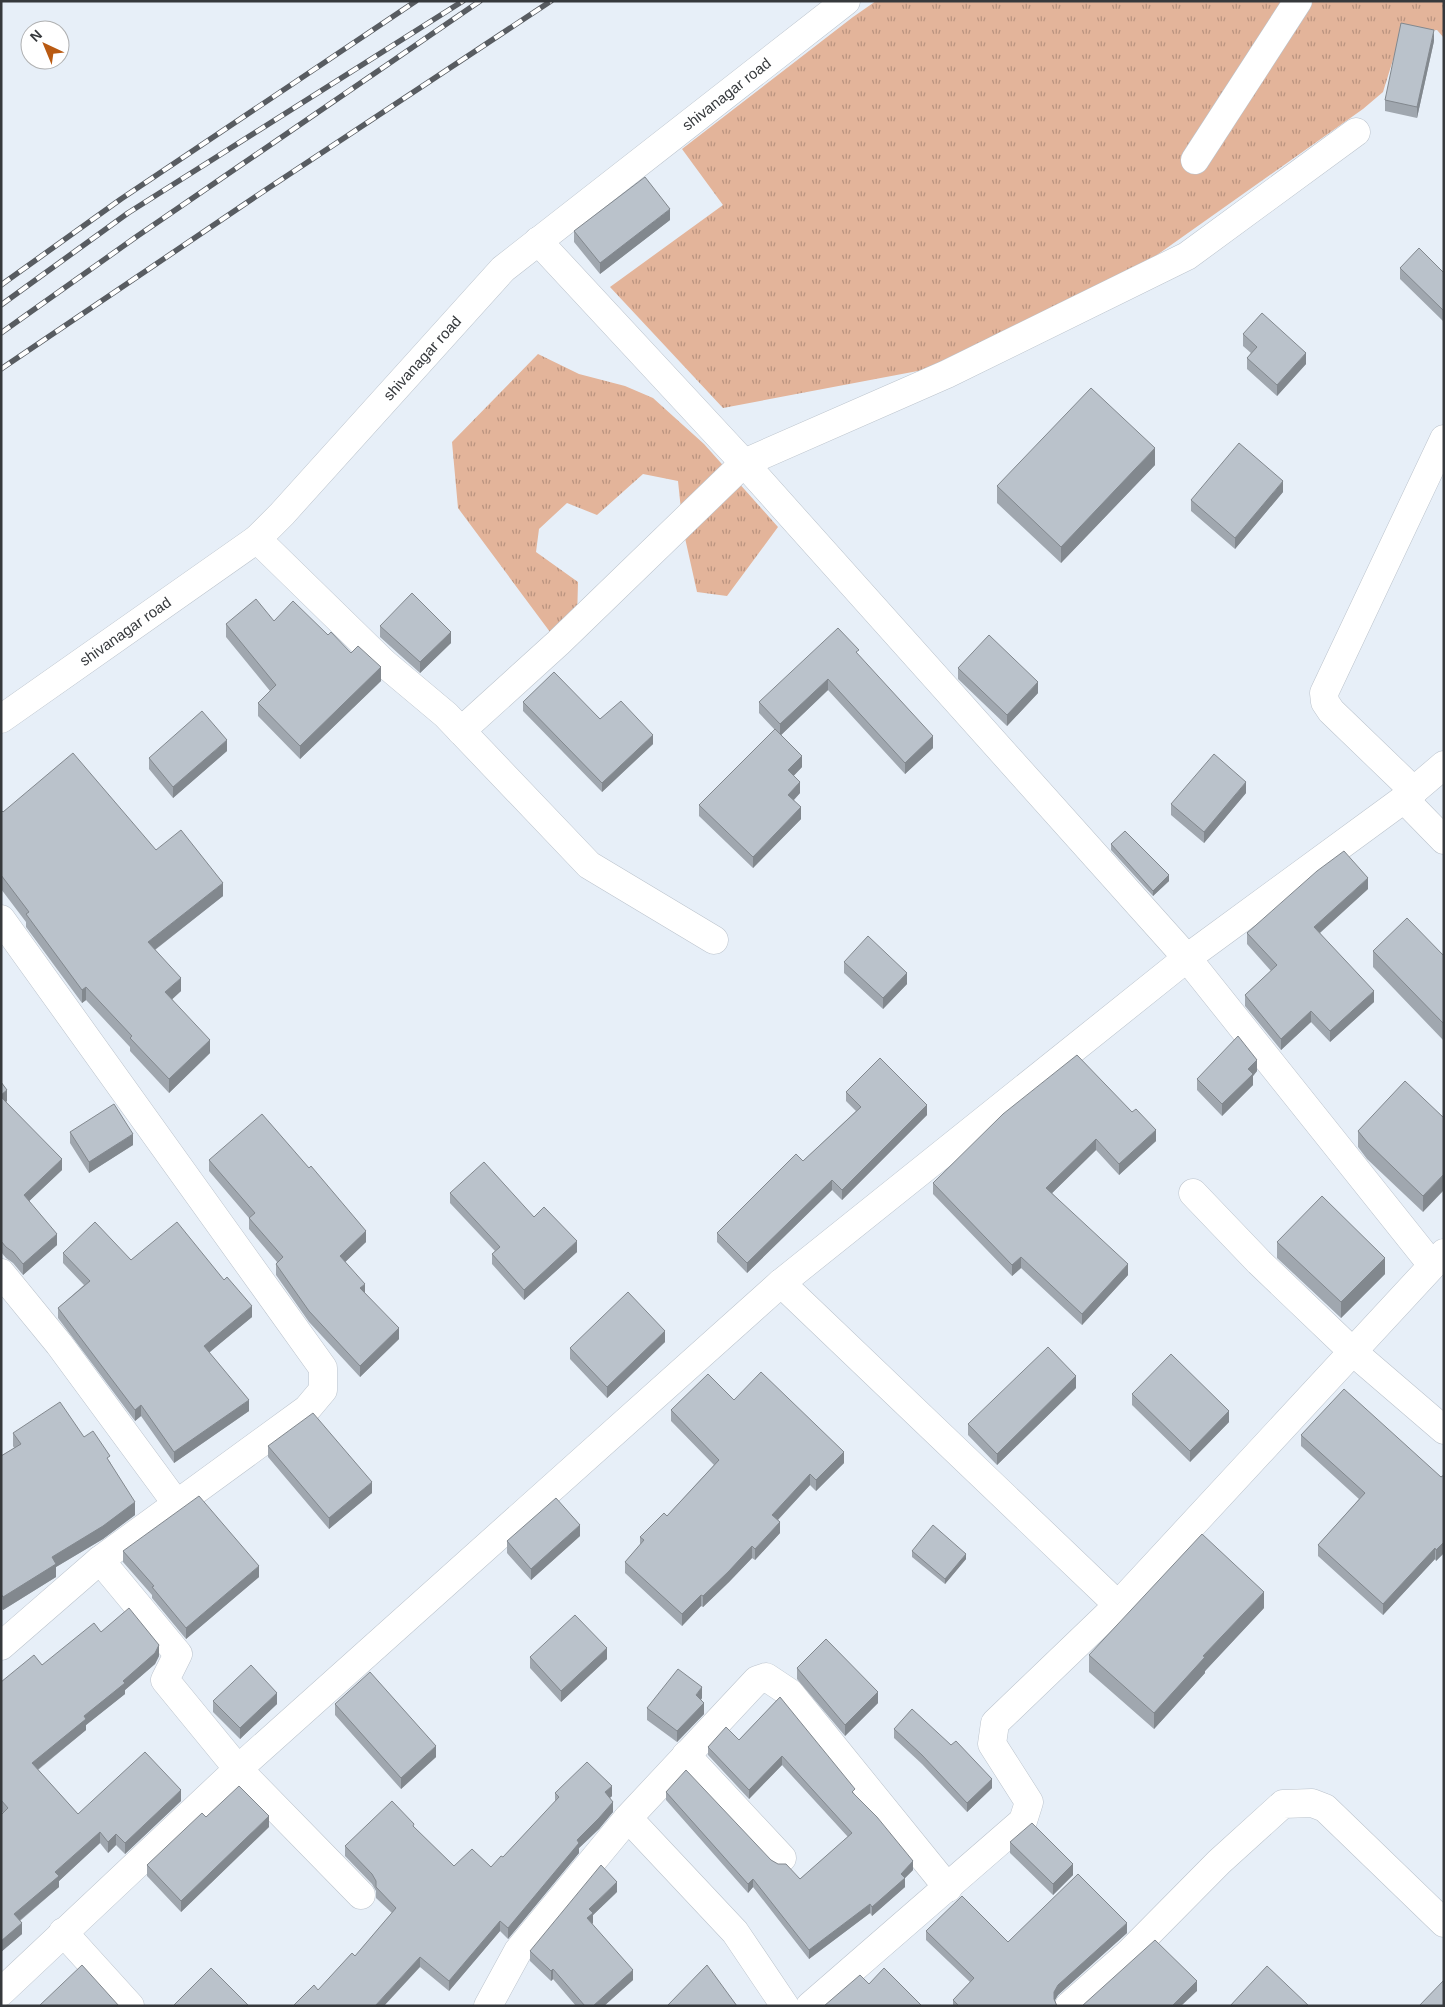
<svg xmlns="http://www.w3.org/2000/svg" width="1445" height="2007" font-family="Arial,sans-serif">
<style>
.grass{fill:url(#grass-tufts)}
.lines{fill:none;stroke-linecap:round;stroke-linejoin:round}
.minor-casing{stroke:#bbc3cc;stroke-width:29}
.minor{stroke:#fff;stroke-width:28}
.rail-casing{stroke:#585c61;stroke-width:5.5}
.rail{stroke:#fff;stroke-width:4;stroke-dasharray:11;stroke-linecap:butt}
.wall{fill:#a0a7af}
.shaded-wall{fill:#82888e}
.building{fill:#bac2cb;stroke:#82888e}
.labels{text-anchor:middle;stroke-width:4;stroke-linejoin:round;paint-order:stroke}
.street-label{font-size:15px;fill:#36393c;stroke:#fff}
</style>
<defs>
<pattern id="grass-tufts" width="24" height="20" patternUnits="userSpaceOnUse" patternTransform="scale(1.25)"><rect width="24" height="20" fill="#e3b49a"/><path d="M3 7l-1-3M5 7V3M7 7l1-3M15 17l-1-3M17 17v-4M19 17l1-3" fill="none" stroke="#b9937f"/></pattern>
</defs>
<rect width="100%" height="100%" fill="#e7eff8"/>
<path class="grass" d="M876,1H1444V38L1437,30L1401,34L1383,92L1363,109L1140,267L923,370L723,408L610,287L723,205L682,149L853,17Z
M538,354L579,374L625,386L653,398L704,444L778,527L727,596L697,592L683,529L678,481L643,474L597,515L567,503L539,529L536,552L578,582L577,620L550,632L458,508L452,442Z"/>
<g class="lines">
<g class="minor-casing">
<g id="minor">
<path d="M1195,160L1298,1"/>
<path d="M538,241L744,463L1187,958L1432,1265"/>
<path d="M257,539L384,663L446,715L589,865L714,940"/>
<path id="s1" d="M1,719L257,539L282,514L503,269L846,1"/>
<path d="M461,731L558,643L744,463L947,374L1187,256L1356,132"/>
<path d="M1414,791L1331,711L1325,702L1324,693L1444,439"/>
<path d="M1404,799L1444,840"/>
<path d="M1,919L323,1368V1390L307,1409L100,1560L1,1646"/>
<path d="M1193,1193L1259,1262L1352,1351L1444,1430"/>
<path d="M1,1273L59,1344L176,1503"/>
<path d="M781,1283L1118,1605"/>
<path d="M100,1560L178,1654L165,1680L238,1769L361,1895"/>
<path d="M686,1755L782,1858"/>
<path d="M628,1818L735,1932L785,2006"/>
<path d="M63,1932L130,2006"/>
<path d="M1,1992L238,1769L781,1283L1187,958L1404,799L1444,765"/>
<path d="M488,2006L518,1951L628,1818L757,1680L766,1677L790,1693L948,1888"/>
<path d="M810,2006L1023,1821L1029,1802L992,1744L995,1723L1118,1605L1444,1253"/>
<path d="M1069,2006L1128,1954L1219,1862L1283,1804L1312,1803L1325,1808L1444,1923"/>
</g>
</g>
<use href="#minor" class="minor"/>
<g class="rail-casing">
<path id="rail" d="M1,285L121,199L416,1
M1,305L128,213L463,1
M1,333L136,237L480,1
M1,369L264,191L551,1"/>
</g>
<use href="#rail" class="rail"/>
</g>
<path class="wall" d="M1434,41L1417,118L1385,111V100Z
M670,220L600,274L574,242V231Z
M1400,268L1444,273V322L1400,279Z
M1243,334L1306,364L1277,396L1247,369V358L1251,353L1243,346Z
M1155,465L1061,563L997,503V486Z
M1283,492L1235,549L1191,511V500Z
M274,621L328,635L351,653L381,681L300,759L258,716V703L270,691L226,637V624Z
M380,626L451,643L420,673L380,637Z
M859,656L933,748L905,774L828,690L781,735L802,767L793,776L800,793L794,800L801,819L753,868L699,816V805L775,730L759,713V702Z
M958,668L1038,693L1007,726L958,679Z
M523,702L600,719L653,744L602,792L523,711Z
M227,751L173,798L149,769V758Z
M1246,793L1204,843L1171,815V804Z
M1,810L3,812L156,850L223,896L155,950L181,991L172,999L210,1053L169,1093L130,1051V1047L86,1000L82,1003L26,927V922L1,889Z
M1111,844L1169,881L1153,896L1111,850Z
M1368,889L1320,933L1374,1002L1330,1042L1311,1022L1281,1050L1245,1006V995L1271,971L1247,944V933Z
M1373,951L1444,956V1041L1373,967Z
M844,962L907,984L883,1009L844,973Z
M1077,1055L1156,1141L1119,1175L1096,1150L1052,1193L1128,1275L1082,1325L1021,1268L1012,1276L933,1194V1183Z
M1257,1071L1253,1076V1085L1222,1116L1197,1090V1079Z
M1,1082L7,1101L6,1102L62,1170L29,1201L57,1245L23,1275L13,1263L6,1258L1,1252Z
M846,1092L927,1115L842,1200L832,1190L747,1273L717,1242V1233L803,1161L856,1111L846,1101Z
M1444,1118L1423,1212L1367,1159L1358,1147V1131Z
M70,1132L133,1145L89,1173L70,1143Z
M209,1160L366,1242L345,1262L365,1293L399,1339L360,1377L309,1322L276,1275V1264L277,1262L249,1229V1218L209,1171Z
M450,1193L534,1217L577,1252L524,1300L492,1264V1254L495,1251L450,1203Z
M1277,1242L1385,1274L1341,1318L1277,1258Z
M63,1253L131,1260L252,1317L209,1352L249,1411L174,1463L141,1416L135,1421L58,1318V1308L84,1285L63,1263Z
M665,1342L607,1398L570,1359V1348Z
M1076,1388L997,1465L968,1435V1424Z
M1132,1394L1229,1422L1190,1462L1132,1405Z
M734,1400L844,1463L816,1491L810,1485L778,1520L780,1533L755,1560L752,1558L729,1582L703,1607L701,1606L682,1626L625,1573V1562L640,1545V1537L667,1516L714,1465L671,1421V1410Z
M13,1433L84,1437L110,1462L135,1515L103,1539L56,1567V1577L3,1610L1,1608V1456L14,1448L13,1446Z
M1301,1435L1441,1477L1444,1475V1553L1436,1561L1435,1559L1383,1615L1318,1556V1545L1359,1499L1301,1446Z
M268,1446L372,1493L329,1529L268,1457Z
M580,1536L531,1580L507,1553V1541Z
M123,1551L259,1577L186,1639L152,1598V1595L123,1562Z
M912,1551L966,1559L945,1584L912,1557Z
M1264,1608L1205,1671V1673L1154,1729L1089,1672V1655Z
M101,1632L159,1656L155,1664L125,1690V1694L86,1725V1730L38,1770L78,1814L181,1801L125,1854L116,1845L108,1853L100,1843L59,1881V1887L20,1921L22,1934L1,1952V1815L3,1813L1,1811V1682L42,1665Z
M530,1657L607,1659L561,1702L530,1668Z
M797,1668L878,1703L845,1736L797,1679Z
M780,1697L913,1870L905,1878V1887L872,1916L870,1913L809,1959L753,1887L748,1893L666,1800V1792L800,1879L848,1837L782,1765L749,1799L708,1755V1747L739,1740Z
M702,1698L701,1700L704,1714L677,1742L647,1720V1708Z
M213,1701L277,1704L240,1739L213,1712Z
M335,1704L436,1757L401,1789L335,1715Z
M894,1729L992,1788L967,1812L922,1764L894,1738Z
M555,1793L612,1796L610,1798L613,1812L599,1829L579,1848V1853L508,1939L500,1931L449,1991L420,1967L318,1990L355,1956L392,1913L376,1898V1891L372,1884L345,1856V1846L414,1828L454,1866L491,1867L503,1857L555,1802Z
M269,1827L181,1912L147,1876V1865Z
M1010,1842L1073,1875L1053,1895L1010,1853Z
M617,1892L593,1915V1923L592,1924L633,1980L604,2006H576L553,1979L551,1981L530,1961V1951Z
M926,1931L1008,1942L1127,1933L1058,1995L1054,2001L1057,2006H953V2000L970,1982L926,1940Z"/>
<path class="shaded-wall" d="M1434,30V41L1417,118V107Z
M670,209V220L600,274V263Z
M1306,353V364L1277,396V385Z
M1155,448V465L1061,563V547Z
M1283,481V492L1235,549V538Z
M451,632V643L420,673V662Z
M381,667V681L300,759V746Z
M828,679V690L780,736V724Z
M1038,682V693L1007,726V715Z
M653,735V744L602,792V783Z
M933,736V748L905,774V763Z
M227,740V751L173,798V787Z
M802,756V767L788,782V770Z
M800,782V793L788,806V795Z
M1246,782V793L1204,843V832Z
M801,807V819L753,868V857Z
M1169,875V881L1153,896V891Z
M1368,878V889L1314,938V927Z
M223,883V896L148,955V942Z
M907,973V984L883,1009V998Z
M181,978V991L165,1006V992Z
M86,987V1000L82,1003V990Z
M1374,991V1002L1330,1042V1031Z
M1311,1011V1022L1281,1050V1039Z
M210,1040V1053L169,1093V1079Z
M1257,1060V1071L1253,1076V1085L1222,1116V1104L1248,1069Z
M7,1090V1101L1,1106V1095Z
M927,1105V1115L842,1200V1190Z
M1156,1130V1141L1119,1175V1164Z
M133,1134V1145L89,1173V1162Z
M1096,1139V1150L1046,1199V1188Z
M62,1159V1170L24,1206V1195Z
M1444,1174V1190L1423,1212V1196Z
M832,1180V1190L747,1273V1263Z
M366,1231V1242L340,1267V1256Z
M57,1234V1245L23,1275V1264Z
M577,1241V1252L524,1300V1290Z
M1021,1257V1268L1012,1276V1265Z
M1385,1258V1274L1341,1318V1302Z
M1128,1264V1275L1082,1325V1314Z
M365,1284V1295L360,1288Z
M252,1306V1317L204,1357V1346Z
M399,1328V1339L360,1377V1366Z
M665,1331V1342L607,1398V1387Z
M1076,1376V1388L997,1465V1454Z
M249,1400V1411L174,1463V1452Z
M141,1405V1416L135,1421V1410Z
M1229,1411V1422L1190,1462V1451Z
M844,1452V1463L816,1491V1480Z
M810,1474V1485L772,1526V1515Z
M372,1482V1493L329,1529V1518Z
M135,1502V1515L103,1539L56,1567V1577L3,1610V1597L52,1557Z
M780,1522V1533L755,1560V1549Z
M580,1525V1536L531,1580V1569Z
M1444,1542V1553L1436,1561V1550Z
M752,1546V1558L729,1582L703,1607V1596Z
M1435,1548V1559L1383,1615V1604Z
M966,1554V1559L945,1584V1579Z
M259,1566V1577L186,1639V1628Z
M1264,1592V1608L1205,1671V1673L1154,1729V1713L1203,1656Z
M701,1595V1606L682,1626V1614Z
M159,1645V1656L155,1664L125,1690V1694L86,1725V1730L32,1774V1763L123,1681Z
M607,1648V1659L561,1702V1691Z
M702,1687V1698L696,1706V1695Z
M878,1692V1703L845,1736V1725Z
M277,1693V1704L240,1739V1728Z
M704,1703V1714L677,1742V1731Z
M436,1746V1757L401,1789V1778Z
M782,1756V1765L749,1799V1790Z
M992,1779V1788L967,1812V1803Z
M612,1786V1796L605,1802V1792Z
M181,1790V1801L125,1854V1843Z
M613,1802V1812L599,1829L579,1848V1853L508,1939V1928L577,1840Z
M269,1816V1827L181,1912V1901Z
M100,1832V1843L59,1881V1887L14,1925V1914L55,1872Z
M116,1834V1845L108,1853V1842Z
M913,1861V1870L904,1879L905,1878V1887L872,1916V1907L901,1874Z
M1073,1864V1875L1053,1895V1884Z
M753,1879V1887L748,1893V1884Z
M617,1882V1892L593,1915V1923L587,1928V1918L589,1909Z
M870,1904V1913L809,1959V1950Z
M500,1921V1931L449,1991V1981Z
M22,1923V1934L1,1952V1941Z
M1127,1923V1933L1058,1995L1054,2002V2006V1992L1058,1985Z
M420,1957V1967L384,2006H375Z
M553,1969V1979L551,1981V1971Z
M633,1970V1980L604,2006H593Z
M1197,1981V1991L1181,2006H1172Z"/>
<path class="building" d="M1401,23L1434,30L1417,107L1385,100Z
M645,177L670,209L600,263L574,231Z
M1419,248L1444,273V311L1400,268Z
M1262,313L1306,353L1277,385L1247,358L1257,347L1243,334Z
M1091,388L1155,448L1061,547L997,486Z
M1239,443L1283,481L1235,538L1191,500Z
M412,593L451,632L420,662L380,626Z
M256,599L274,621L293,601L328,635L331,632L351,653L358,646L381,667L300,746L258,703L276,685L226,624Z
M838,628L859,650L856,652L933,736L905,763L828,679L780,724L759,702Z
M989,635L1038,682L1007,715L958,668Z
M554,672L600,719L621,701L653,735L602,783L523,702Z
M202,711L227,740L173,787L149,758Z
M775,729L802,756L788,770L800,782L788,795L801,807L753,857L699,805Z
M73,753L156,850L181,830L223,883L148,942L181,978L165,992L210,1040L169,1079L130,1038L132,1036L86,987L82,990L26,914L29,912L1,875V810L3,812Z
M1214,754L1246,782L1204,832L1171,804Z
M1125,831L1169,875L1153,891L1111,844Z
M1344,851L1368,878L1314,927L1374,991L1330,1031L1311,1011L1281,1039L1245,995L1277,965L1247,933L1317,871Z
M1407,918L1444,956V1024L1373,951Z
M868,936L907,973L883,998L844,962Z
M1238,1036L1257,1060L1248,1069L1253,1074L1222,1104L1197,1079Z
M1077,1055L1132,1112L1136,1109L1156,1130L1119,1164L1096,1139L1046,1188L1128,1264L1082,1314L1021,1257L1012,1265L933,1183L1003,1114Z
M880,1058L927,1105L842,1190L832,1180L747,1263L717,1233L796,1154L803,1161L861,1107L846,1092Z
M1405,1081L1444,1118V1174L1423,1196L1367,1142L1358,1131Z
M1,1082L7,1090L1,1095Z
M1,1097L62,1159L24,1195L57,1234L23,1264L13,1252L6,1247L1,1241Z
M114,1104L133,1134L89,1162L70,1132Z
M262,1114L309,1168L311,1166L366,1231L340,1256L365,1284L360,1288L399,1328L360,1366L309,1311L276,1264L283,1257L249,1218L255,1213L209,1160Z
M484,1162L534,1217L544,1207L577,1241L524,1290L492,1254L500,1247L450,1193Z
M1322,1196L1385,1258L1341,1302L1277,1242Z
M95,1222L131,1260L177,1222L224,1280L227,1277L252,1306L204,1346L249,1400L174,1452L141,1405L135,1410L58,1308L90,1281L63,1253Z
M628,1292L665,1331L607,1387L570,1348Z
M1048,1347L1076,1376L997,1454L968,1424Z
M1171,1354L1229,1411L1190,1451L1132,1394Z
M761,1372L844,1452L816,1480L810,1474L772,1515L780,1522L755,1549L752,1546L729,1571L703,1596L701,1595L682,1614L625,1562L644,1540L640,1537L664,1513L667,1516L719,1460L671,1410L708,1374L734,1400Z
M1344,1389L1441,1477L1444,1475V1542L1436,1550L1435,1548L1383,1604L1318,1545L1365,1493L1301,1435Z
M60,1402L84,1437L93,1431L110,1456L107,1458L135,1502L103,1526L52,1557L56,1564L3,1597L1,1594V1456L21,1444L13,1433Z
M313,1413L372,1482L329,1518L268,1446Z
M199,1496L259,1566L186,1628L152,1587L154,1586L123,1551Z
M556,1498L580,1525L531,1569L507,1541Z
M933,1525L966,1554L945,1579L912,1551Z
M1202,1534L1264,1592L1203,1656L1205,1657L1154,1713L1089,1655Z
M129,1608L159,1645L155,1653L123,1681L125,1683L84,1716L86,1719L32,1763L78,1814L145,1752L181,1790L125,1843L116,1834L108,1842L100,1832L55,1872L59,1876L14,1914L22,1923L1,1941V1815L8,1808L1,1800V1682L34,1655L42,1665L94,1623L101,1632Z
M575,1615L607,1648L561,1691L530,1657Z
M826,1639L878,1692L845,1725L797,1668Z
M251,1665L277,1693L240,1728L213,1701Z
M678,1669L702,1687L696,1695L704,1703L677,1731L647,1708Z
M370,1672L436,1746L401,1778L335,1704Z
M780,1697L855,1789L852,1792L877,1817L913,1861L901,1874L905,1878L872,1907L870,1904L809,1950L753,1879L748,1884L666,1792L686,1770L771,1860L778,1864H786L800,1879L852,1833L782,1756L749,1790L708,1747L726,1727L739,1740Z
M912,1709L951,1745L956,1741L992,1779L967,1803L922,1755L894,1729Z
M587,1762L612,1786L605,1792L613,1802L599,1818L577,1840L579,1843L508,1928L500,1921L449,1981L420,1957L375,2006H293L314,1985L318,1990L352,1953L355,1956L396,1908L376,1887V1881L372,1874L345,1846L392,1801L414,1824L413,1826L454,1866L472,1849L491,1867L501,1856L503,1857L559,1797L555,1793Z
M239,1786L269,1816L181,1901L147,1865L202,1813L206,1817Z
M1032,1823L1073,1864L1053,1884L1010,1842Z
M601,1865L617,1882L589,1909L593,1913L587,1918L633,1970L593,2006H585L553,1969L551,1971L530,1951Z
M1078,1874L1127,1923L1058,1985L1054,1992V1999L1057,2006H959L953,2000L974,1978L926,1931L962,1896L1008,1942Z
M1155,1940L1197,1981L1172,2006H1082Z
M82,1965L119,2006H39Z
M707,1965L737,2006H667Z
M1267,1966L1309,2006H1230Z
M211,1968L249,2006H173Z
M884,1968L921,2005L920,2006H824L860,1975L869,1984Z
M1444,1980V2006H1419Z"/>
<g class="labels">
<g class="street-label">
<text dy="5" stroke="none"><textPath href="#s1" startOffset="962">shivanagar road</textPath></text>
<text dy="5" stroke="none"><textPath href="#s1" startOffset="558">shivanagar road</textPath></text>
<text dy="5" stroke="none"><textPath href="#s1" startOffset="152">shivanagar road</textPath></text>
</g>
</g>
<rect width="1445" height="2007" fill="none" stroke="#36393c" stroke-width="5"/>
<g transform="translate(45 45) rotate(316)"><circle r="24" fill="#ffffff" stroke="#afb0b1"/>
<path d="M0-4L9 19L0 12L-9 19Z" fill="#b95a12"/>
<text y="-8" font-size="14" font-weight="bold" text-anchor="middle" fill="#36393c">N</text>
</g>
</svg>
